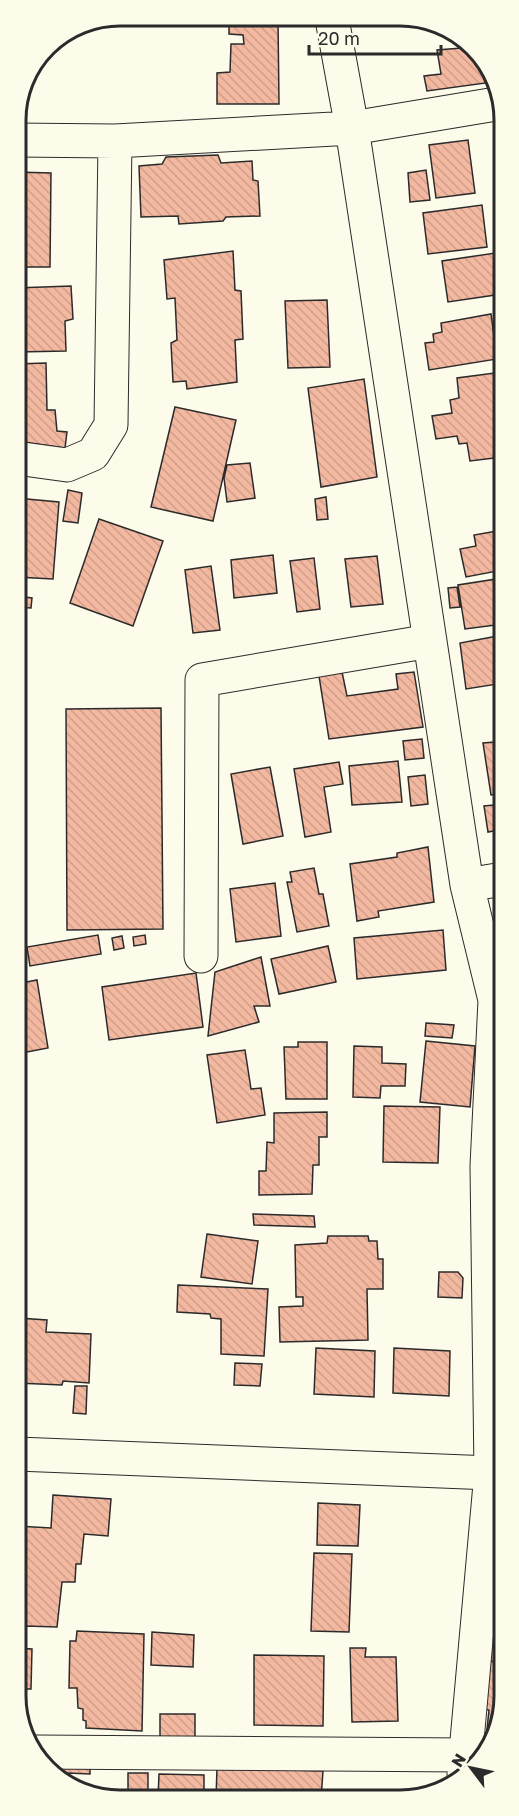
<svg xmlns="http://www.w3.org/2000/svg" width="519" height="1816" font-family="'Golos Text',sans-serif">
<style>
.building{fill:url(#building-back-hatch);stroke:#2b2b2b;stroke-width:1.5}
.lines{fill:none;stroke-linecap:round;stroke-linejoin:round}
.street-casing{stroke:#2b2b2b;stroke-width:35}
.secondary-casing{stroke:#2b2b2b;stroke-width:35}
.street{stroke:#fdfbea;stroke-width:33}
.secondary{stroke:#fdfbea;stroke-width:33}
.rim{fill:none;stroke:#2b2b2b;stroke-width:3}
</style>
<defs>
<pattern id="building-back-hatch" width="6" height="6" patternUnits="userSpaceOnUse" patternTransform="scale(1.5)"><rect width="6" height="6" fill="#f2b8a0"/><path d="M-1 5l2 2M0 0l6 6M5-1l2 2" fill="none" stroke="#d09e8a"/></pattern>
</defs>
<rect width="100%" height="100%" fill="#fdfbea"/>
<path class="building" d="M278,19L279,104H217V73L230,72L231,44H244L243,35L229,34V20Z
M474,47L493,82L427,91L424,76L441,74L437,50Z
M502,134V190L494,135Z
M468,140L475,193L436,198L429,145Z
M218,155L221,163L252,161L253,180L258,181L260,216L226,217L223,221L179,224L178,216L141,217L139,166L162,164L166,157Z
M426,170L430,200L410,202L408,173Z
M15,172L51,173L50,267H15Z
M482,205L487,247L428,254L423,213Z
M233,251L235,290L241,291L243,339L235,340L237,382L187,389L186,381L173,382L171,343L177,340L175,298L167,299L164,260Z
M502,252V294L448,302L442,261Z
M71,286L73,319L65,321L66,351L17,352L15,288Z
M327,300L330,367L288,368L285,301Z
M491,314L497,359L429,370L425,343L434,342L433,334L442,332L441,323Z
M46,363L47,410H55L57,431L67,432L65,448L16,441L15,364Z
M502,372V457L470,461L467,443L459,444L457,436L436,439L432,416L452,413L450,400L459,398L457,378Z
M364,379L377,477L321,487L308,388Z
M175,407L236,420L213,521L151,507Z
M250,463L255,498L227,502L224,478L227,465Z
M68,490L82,493L78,523L63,521Z
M326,497L328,519L317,520L315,499Z
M16,498L59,502L53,579L16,577Z
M99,519L163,541L133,626L70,603Z
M503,530V570L466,577L460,549L476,546L474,535Z
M273,555L277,593L234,598L231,560Z
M377,556L383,604L351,607L345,559Z
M314,558L320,609L297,612L290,561Z
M211,566L220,630L193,633L185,570Z
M503,578V624L465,629L458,585Z
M457,587L460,607L450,608L448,588Z
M16,596L32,598L31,608L16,607Z
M503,635V678L497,679L498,684L466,689L460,643Z
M342,672L347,696L398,689L396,674L414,672L423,727L329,739L319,676Z
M161,708L163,929L67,930L66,709Z
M503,732V793L491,795L483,743L495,742L494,734Z
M422,739L424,758L405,760L403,741Z
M398,761L402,802L352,805L349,766Z
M339,762L343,784L324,787L331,832L305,837L294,769Z
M270,767L283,836L243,844L231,774Z
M425,775L428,804L411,806L408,777Z
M494,805L499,830L488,832L484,806Z
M428,847L434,902L378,911L379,917L357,921L350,864L397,857V853Z
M314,868L319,894H323L329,926L297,932L287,882H292L290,872Z
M275,883L281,936L236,942L230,889Z
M443,930L446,970L357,979L354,938Z
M98,935L101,954L30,966L27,947Z
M145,935L146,944L134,946L133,937Z
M122,936L124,948L114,950L112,938Z
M328,946L336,982L279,994L271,959Z
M261,957L270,1006H254L259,1022L208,1036L215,972Z
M196,973L203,1027L109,1040L102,987Z
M37,980L48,1048L16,1054V984Z
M426,1023L454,1025L452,1038L425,1036Z
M426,1041L475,1046L470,1107L420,1102Z
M298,1042H327V1099H286L284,1047H298Z
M354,1046L382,1047V1063L406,1064L405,1086H381L380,1098L353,1097Z
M245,1050L251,1089L261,1088L265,1115L217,1123L207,1055Z
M384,1106L440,1107L438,1163L383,1162Z
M327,1112V1137H319V1165H313L312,1194L259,1195V1171H266L267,1142L274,1143V1113Z
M253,1214L314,1216L315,1227L254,1225Z
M207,1234L258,1241L252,1284L201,1277Z
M328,1236H368L369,1241H377L378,1259H383V1289H367L368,1340L280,1342L279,1307L303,1306V1297H296L295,1245L327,1243Z
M439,1272H458L463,1278L462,1298L438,1297Z
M178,1285L268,1289L264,1356L221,1354V1319L211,1318L210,1314L177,1312Z
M16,1310L18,1318L47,1320L46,1332L91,1334L89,1383L63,1381L62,1385L17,1383Z
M316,1348L375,1351L374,1397L314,1394Z
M394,1348L450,1351L449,1396L393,1393Z
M235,1363L262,1364L260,1386L234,1385Z
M75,1386H87L86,1414L73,1413Z
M53,1495L111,1499L108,1536L84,1534L81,1564H76L75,1582H62L57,1627L26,1626L24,1643H17V1526L51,1528Z
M318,1503L360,1505L358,1546L317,1545Z
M314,1553L352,1554L349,1632L311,1631Z
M490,1608L504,1609V1662L489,1661Z
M77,1631L144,1634L142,1731L86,1728V1721L83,1720V1709L78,1708L77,1688H69L70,1641H76Z
M152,1632L194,1635L193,1667L151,1665Z
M17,1648L32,1649L31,1689H17Z
M350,1648H366L365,1657H396L398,1721L352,1722Z
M254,1655L324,1656L323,1726L254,1725Z
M489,1661L504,1662V1703L485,1748L489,1710L484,1709Z
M160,1714H195V1739L160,1738Z
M90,1759V1774L67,1773V1782L45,1770L42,1764Z
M217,1768L323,1771L321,1799H216Z
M128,1773H148V1799H128Z
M159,1774L204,1775V1799H158Z"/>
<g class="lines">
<g class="street-casing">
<path id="street" d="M332,19L352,128L467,885L495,1000L487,1166L491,1473L464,1774
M15,140L115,141L352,128L502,103
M16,458L67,465L93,454L111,425L115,141
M467,885L503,879
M201,956L202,680L430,641
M36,1752L465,1755"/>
</g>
<g class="secondary-casing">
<path id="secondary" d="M17,1454L491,1473L504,1471"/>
</g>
<use href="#street" class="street"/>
<use href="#secondary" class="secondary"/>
</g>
<path d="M0 0H519V1816H0ZM120 26H400A94 94 0 0 1 494 120V1696A94 94 0 0 1 400 1790H120A94 94 0 0 1 26 1696V120A94 94 0 0 1 120 26Z" fill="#fdfbea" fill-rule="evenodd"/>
<path class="rim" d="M120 26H400A94 94 0 0 1 494 120V1696A94 94 0 0 1 400 1790H120A94 94 0 0 1 26 1696V120A94 94 0 0 1 120 26Z"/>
<g transform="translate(471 1768) rotate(302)" stroke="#fdfbea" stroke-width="4.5" paint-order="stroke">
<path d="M0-4.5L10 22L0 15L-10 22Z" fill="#2b2b2b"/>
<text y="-9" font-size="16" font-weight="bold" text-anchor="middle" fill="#2b2b2b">N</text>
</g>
<path d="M309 45v9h132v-9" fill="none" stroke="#2b2b2b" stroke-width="3"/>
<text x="318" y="45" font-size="18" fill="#2b2b2b" stroke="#fdfbea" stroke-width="4.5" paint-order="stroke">20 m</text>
</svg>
